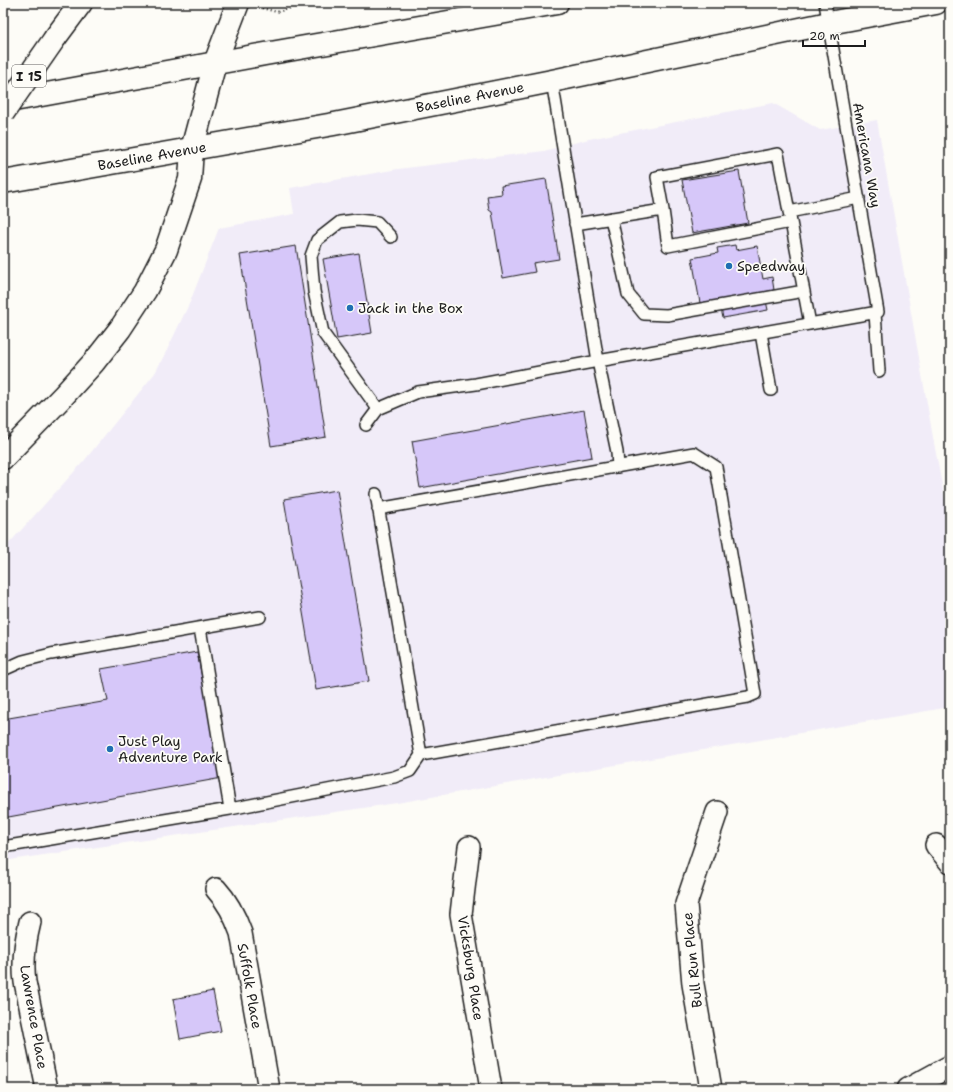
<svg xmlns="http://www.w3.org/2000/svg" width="953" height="1092" font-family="'Shantell Sans',sans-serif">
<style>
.built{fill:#f1ecf8}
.building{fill:#d6c7f9;stroke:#1c1c1c}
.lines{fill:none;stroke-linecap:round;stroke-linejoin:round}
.service-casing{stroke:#1c1c1c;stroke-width:14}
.minor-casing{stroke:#1c1c1c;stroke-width:24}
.primary-casing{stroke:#1c1c1c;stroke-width:25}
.motorway-casing{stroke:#1c1c1c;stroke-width:25}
.path{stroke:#1c1c1c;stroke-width:2.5;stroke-dasharray:1 3;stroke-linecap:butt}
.service{stroke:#fdfcf7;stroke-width:11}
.minor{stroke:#fdfcf7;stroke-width:21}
.primary{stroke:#fdfcf7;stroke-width:22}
.motorway{stroke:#fdfcf7;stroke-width:22}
.motorway-bridge-casing{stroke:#1c1c1c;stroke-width:25;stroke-linecap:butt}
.motorway-bridge{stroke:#fdfcf7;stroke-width:22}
.poi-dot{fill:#1f6fb2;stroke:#fdfcf7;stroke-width:1.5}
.labels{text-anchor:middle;stroke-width:3.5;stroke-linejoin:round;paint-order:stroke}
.shield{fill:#fdfcf7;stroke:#605f5e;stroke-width:1}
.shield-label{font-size:13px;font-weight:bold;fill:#1c1c1c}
.street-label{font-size:14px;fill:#1c1c1c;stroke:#fdfcf7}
.poi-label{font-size:14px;fill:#1c1c1c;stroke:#fdfcf7;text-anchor:start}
</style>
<rect width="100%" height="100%" fill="#fdfcf7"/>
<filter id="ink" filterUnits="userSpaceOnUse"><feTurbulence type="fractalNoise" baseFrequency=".025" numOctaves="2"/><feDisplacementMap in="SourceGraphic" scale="8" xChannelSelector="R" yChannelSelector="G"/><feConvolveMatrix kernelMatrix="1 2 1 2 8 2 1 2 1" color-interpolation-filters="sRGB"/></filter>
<g filter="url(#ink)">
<path class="built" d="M773,103L820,130L877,120L934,443L950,527V707L397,803L3,861V550L84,461L155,373L167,350L190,302L219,228L294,214L290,188L398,169L544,151L589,139Z"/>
<path class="building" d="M739,171L748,223L692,233L682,180Z
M546,179L559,259L533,263L535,272L503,278L492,212L489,210L487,196L502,194L501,186Z
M735,245L736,250L757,246L763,279L772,277L774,290L764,292L768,310L723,318L719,300L700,303L692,258L718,253L717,248Z
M296,246L326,437L271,446L240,255Z
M359,253L372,333L337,339L323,259Z
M584,410L592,457L420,488L412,441Z
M337,490L369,681L316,690L284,499Z
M197,652L222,778L3,818V719L108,701L101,669Z
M213,991L221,1031L180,1039L173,999Z"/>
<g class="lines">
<g class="service-casing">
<path id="service" d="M552,81L598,361L878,312L825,3
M663,210L657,177L778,154L791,222
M789,212L859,198
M611,218L628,294L644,314L667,315L804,291
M575,224L663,210L668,246L791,222L810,324
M875,313L879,371
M761,333L771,390
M378,409L323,333L314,291L311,256L317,240L340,222L357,220L377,222L391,237
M366,425L378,409L418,392L476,384L598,361L617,452L618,467
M378,509L694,453L716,467L755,694L748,697L421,755
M200,628L230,809
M3,670L23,661L51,654L260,617
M3,847L230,809L394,777L410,771L421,755L376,494"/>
</g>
<g class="minor-casing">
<path id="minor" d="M936,845L950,862
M469,847L461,914L491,1089
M216,889C228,902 235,916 241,933L269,1089
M30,922C25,942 22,961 25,982L47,1089
M711,1089L693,984L686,904L717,812
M908,1089L950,1066"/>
</g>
<g class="primary-casing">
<path id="primary" d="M3,102L265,54L557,3
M3,182L334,124L552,81L829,23L936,3"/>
</g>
<g class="motorway-casing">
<path id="motorway" d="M55,38L81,3
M3,458L64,395L94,362L120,329L145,291L166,250L190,179L192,149L215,63L238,3"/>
</g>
<path class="path" d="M262,8L277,12L307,3"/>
<use href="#service" class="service"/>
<use href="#minor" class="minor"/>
<use href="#primary" class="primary"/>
<use href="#motorway" class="motorway"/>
<g class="motorway-bridge-casing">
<path id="motorway-bridge" d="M3,113L55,38"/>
</g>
<use href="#motorway-bridge" class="motorway-bridge"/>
</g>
</g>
<g class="poi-dot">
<circle cx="729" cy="266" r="4"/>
<circle cx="350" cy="308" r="4"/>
<circle cx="110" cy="749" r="4"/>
</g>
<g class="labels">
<rect class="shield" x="12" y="65" width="34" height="22" rx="3"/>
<g class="shield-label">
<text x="29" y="81">I 15</text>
</g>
<g class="street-label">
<text transform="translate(470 97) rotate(-11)" y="5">Baseline Avenue</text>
<text transform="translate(867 155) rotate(80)" y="5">Americana Way</text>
<text transform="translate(152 156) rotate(-10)" y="5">Baseline Avenue</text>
<text transform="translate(692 960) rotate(-96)" y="5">Bull Run Place</text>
<text transform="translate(471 968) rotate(81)" y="5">Vicksburg Place</text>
<text transform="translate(250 986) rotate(80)" y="5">Suffolk Place</text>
<text transform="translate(34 1017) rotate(80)" y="5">Lawrence Place</text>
</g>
<g class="poi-label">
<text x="737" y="271">Speedway</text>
<text x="358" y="313">Jack in the Box</text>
<text x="118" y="746">Just Play<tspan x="118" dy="16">Adventure Park</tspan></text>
</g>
</g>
<rect width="953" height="1092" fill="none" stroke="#fdfcf7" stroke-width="16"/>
<rect x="8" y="8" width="937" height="1076" fill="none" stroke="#1c1c1c" stroke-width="1.5" filter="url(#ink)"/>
<path d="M803 40v6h62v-6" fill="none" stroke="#1c1c1c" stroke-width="2"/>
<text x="809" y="40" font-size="12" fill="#1c1c1c" stroke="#fdfcf7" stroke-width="3" paint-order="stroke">20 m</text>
</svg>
